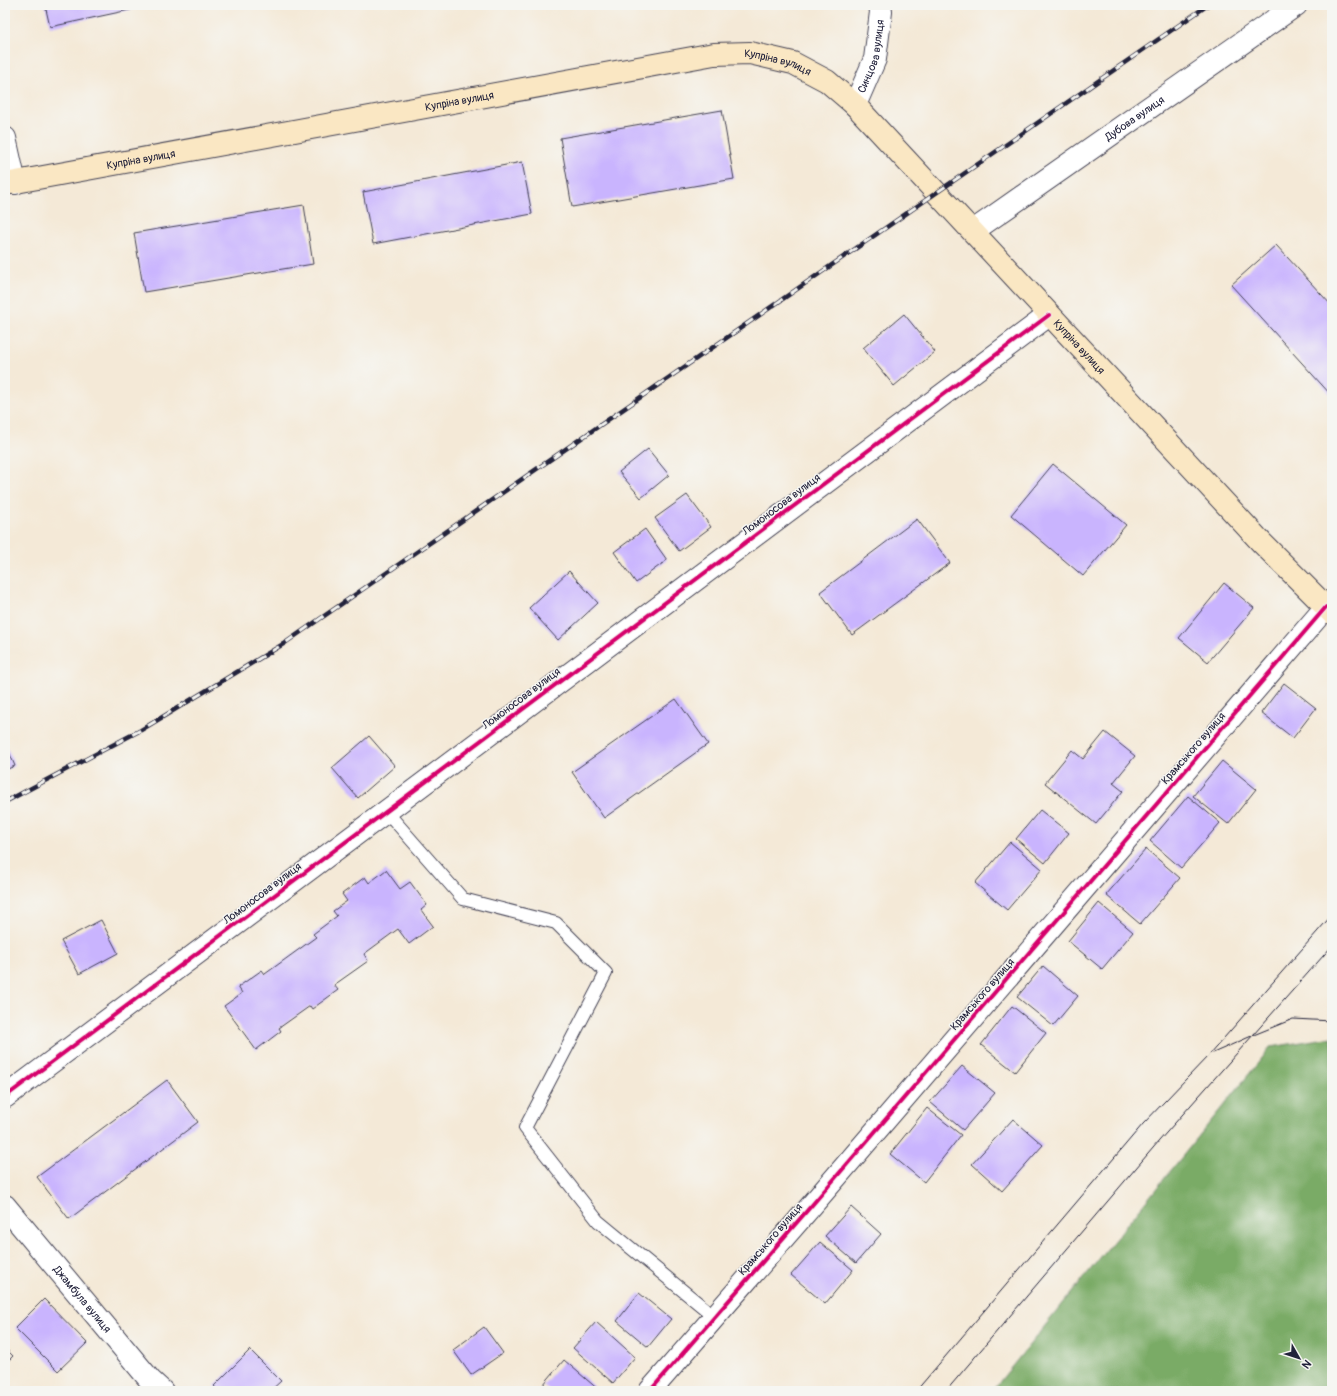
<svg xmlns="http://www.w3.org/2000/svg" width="1337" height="1396" font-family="Pangolin,sans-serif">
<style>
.forest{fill:#7aab66;stroke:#4e6650}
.building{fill:#c9b4fe}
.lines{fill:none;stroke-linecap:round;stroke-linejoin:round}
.service-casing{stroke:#424052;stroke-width:14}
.minor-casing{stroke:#424052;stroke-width:24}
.tertiary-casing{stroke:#424052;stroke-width:24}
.secondary-casing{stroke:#424052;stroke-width:24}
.service{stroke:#fff;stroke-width:12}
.minor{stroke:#fff;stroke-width:22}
.tertiary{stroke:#fff;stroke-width:22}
.secondary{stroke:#fae7c3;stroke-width:22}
.tram{stroke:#22223b;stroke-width:1}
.rail-casing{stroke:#22223b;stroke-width:4.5}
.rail{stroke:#f6f6f2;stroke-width:3;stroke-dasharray:9;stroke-linecap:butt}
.cycleway-casing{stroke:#f6f6f2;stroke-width:6}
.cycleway{stroke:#d6006c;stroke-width:4}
.labels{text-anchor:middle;stroke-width:3;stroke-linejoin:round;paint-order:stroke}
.street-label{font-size:11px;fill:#22223b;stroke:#f6f6f2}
</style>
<rect width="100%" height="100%" fill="#f6f6f2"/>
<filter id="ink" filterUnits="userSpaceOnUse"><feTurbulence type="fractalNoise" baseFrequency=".025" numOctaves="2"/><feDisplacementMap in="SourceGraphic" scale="8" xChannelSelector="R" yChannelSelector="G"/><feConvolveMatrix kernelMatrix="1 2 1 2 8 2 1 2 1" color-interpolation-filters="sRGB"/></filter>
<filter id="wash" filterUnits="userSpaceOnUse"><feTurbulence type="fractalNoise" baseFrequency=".012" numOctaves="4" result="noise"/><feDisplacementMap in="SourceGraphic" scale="16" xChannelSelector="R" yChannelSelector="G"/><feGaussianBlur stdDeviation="0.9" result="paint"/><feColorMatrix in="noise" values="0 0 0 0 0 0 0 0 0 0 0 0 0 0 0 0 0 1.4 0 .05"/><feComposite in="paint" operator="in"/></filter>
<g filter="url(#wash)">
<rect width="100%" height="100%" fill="#f4e9d7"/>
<path class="forest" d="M1332,1037V1391H992L1271,1047Z"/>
<g id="blocks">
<path class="building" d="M45,5H148V6L50,27Z
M722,110L734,179L572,207L560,138Z
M522,162L532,214L373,244L363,192Z
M304,205L313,264L144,292L134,233Z
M1276,245L1332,306V396L1231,285Z
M904,314L935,352L894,386L863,348Z
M648,449L669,475L641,498L619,472Z
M1053,464L1126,525L1083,576L1011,515Z
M687,495L711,527L679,551L655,518Z
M917,519L950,563L852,635L820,592Z
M645,529L667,560L636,583L614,552Z
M569,571L598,603L558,640L529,608Z
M1224,583L1254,608L1208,662L1179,638Z
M1284,683L1316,708L1293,738L1261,713Z
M676,699L708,744L604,818L572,772Z
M1105,732L1135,756L1113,783L1123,791L1096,824L1045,783L1072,750L1083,759Z
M369,736L395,766L358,798L332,768Z
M5,743L15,766L5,770Z
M1222,761L1256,789L1228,824L1193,796Z
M1188,796L1220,823L1181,868L1150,841Z
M1040,810L1069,833L1045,863L1016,839Z
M1010,842L1042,869L1007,910L975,883Z
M1146,849L1180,878L1140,924L1106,895Z
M386,870L400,889L410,882L427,905L421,910L433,926L409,944L398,929L364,954L368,961L334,985L338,990L312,1009L310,1006L279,1028L281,1031L256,1050L224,1006L242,993L238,987L262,970L265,974L316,937L313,934L337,916L333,911L347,901L342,894L365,877L369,883Z
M1099,903L1133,932L1102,969L1068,941Z
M101,920L118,953L79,974L61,941Z
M1043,966L1078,996L1053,1026L1017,997Z
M1012,1006L1046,1033L1015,1072L981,1045Z
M962,1066L995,1093L963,1130L930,1102Z
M167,1080L198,1122L69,1219L37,1177Z
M927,1108L961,1135L924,1182L890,1154Z
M1013,1119L1043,1145L1002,1191L972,1164Z
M851,1207L881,1234L856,1263L825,1236Z
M820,1242L853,1270L825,1304L791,1275Z
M639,1293L671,1319L648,1347L617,1321Z
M44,1299L87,1343L58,1371L15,1328Z
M596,1322L635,1357L613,1383L573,1348Z
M484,1327L503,1353L471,1375L453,1350Z
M5,1348L13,1356L5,1364Z
M250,1350L281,1381L270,1391H219L214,1386Z
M564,1360L600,1391H551L543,1385Z"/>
</g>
</g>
<g filter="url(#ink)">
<use href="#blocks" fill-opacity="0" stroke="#424052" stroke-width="1"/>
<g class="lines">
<g class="service-casing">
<path id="service" d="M386,811L463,899L556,923L606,973L525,1128L598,1221L715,1317"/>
</g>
<g class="minor-casing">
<g id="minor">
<path d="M5,138L15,183"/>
<path id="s1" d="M973,231L1296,5"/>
<path d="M5,1097L1049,315"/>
<path id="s2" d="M5,1206L150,1380L162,1391"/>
<path d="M650,1391L812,1205L1326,607"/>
</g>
</g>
<g class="tertiary-casing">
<g id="tertiary">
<path id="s3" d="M855,105L875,59L881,12L880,5"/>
</g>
</g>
<g class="secondary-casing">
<g id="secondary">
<path id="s4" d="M5,184L714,54L750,53L793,63L827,81L855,105L1262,543L1332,613"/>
</g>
</g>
<use href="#service" class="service"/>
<use href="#minor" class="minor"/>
<use href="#tertiary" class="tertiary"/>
<use href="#secondary" class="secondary"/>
<path class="tram" d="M1213,1053L1256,1034L1293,1019L1332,1021
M916,1391L1143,1124L1209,1055L1332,915
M946,1391L1159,1141L1332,946"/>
<g class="rail-casing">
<path id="rail" d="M5,802L141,730L285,643L1208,5"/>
</g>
<use href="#rail" class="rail"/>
<g class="cycleway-casing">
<path id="cycleway" d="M5,1097L1049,315
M650,1391L812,1205L1326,607"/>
</g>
<use href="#cycleway" class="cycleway"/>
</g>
</g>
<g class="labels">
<g class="street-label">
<text dy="4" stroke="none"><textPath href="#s3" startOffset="52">Синцова вулиця</textPath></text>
<text dy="4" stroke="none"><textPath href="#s4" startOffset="786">Купріна вулиця</textPath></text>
<text dy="4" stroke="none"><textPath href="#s4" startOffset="462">Купріна вулиця</textPath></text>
<text dy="4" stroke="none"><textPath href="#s1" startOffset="197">Дубова вулиця</textPath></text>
<text dy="4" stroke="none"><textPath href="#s4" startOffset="138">Купріна вулиця</textPath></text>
<text dy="4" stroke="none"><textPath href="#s4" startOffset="1206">Купріна вулиця</textPath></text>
<text transform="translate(781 504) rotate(-37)" y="4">Ломоносова вулиця</text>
<text transform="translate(521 698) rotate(-37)" y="4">Ломоносова вулиця</text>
<text transform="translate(1193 748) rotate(-49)" y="4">Крамського вулиця</text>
<text transform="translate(262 893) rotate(-37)" y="4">Ломоносова вулиця</text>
<text transform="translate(982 994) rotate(-49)" y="4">Крамського вулиця</text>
<text transform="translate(770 1239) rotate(-49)" y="4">Крамського вулиця</text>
<text dy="4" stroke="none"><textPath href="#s2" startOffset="121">Джамбула вулиця</textPath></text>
</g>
</g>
<rect width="1337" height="1396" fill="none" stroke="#f6f6f2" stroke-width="20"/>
<g transform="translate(1299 1358) rotate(129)" stroke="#f6f6f2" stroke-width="3" paint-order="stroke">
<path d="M0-3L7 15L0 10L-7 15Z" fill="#22223b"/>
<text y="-6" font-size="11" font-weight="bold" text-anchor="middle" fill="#22223b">N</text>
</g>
</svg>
